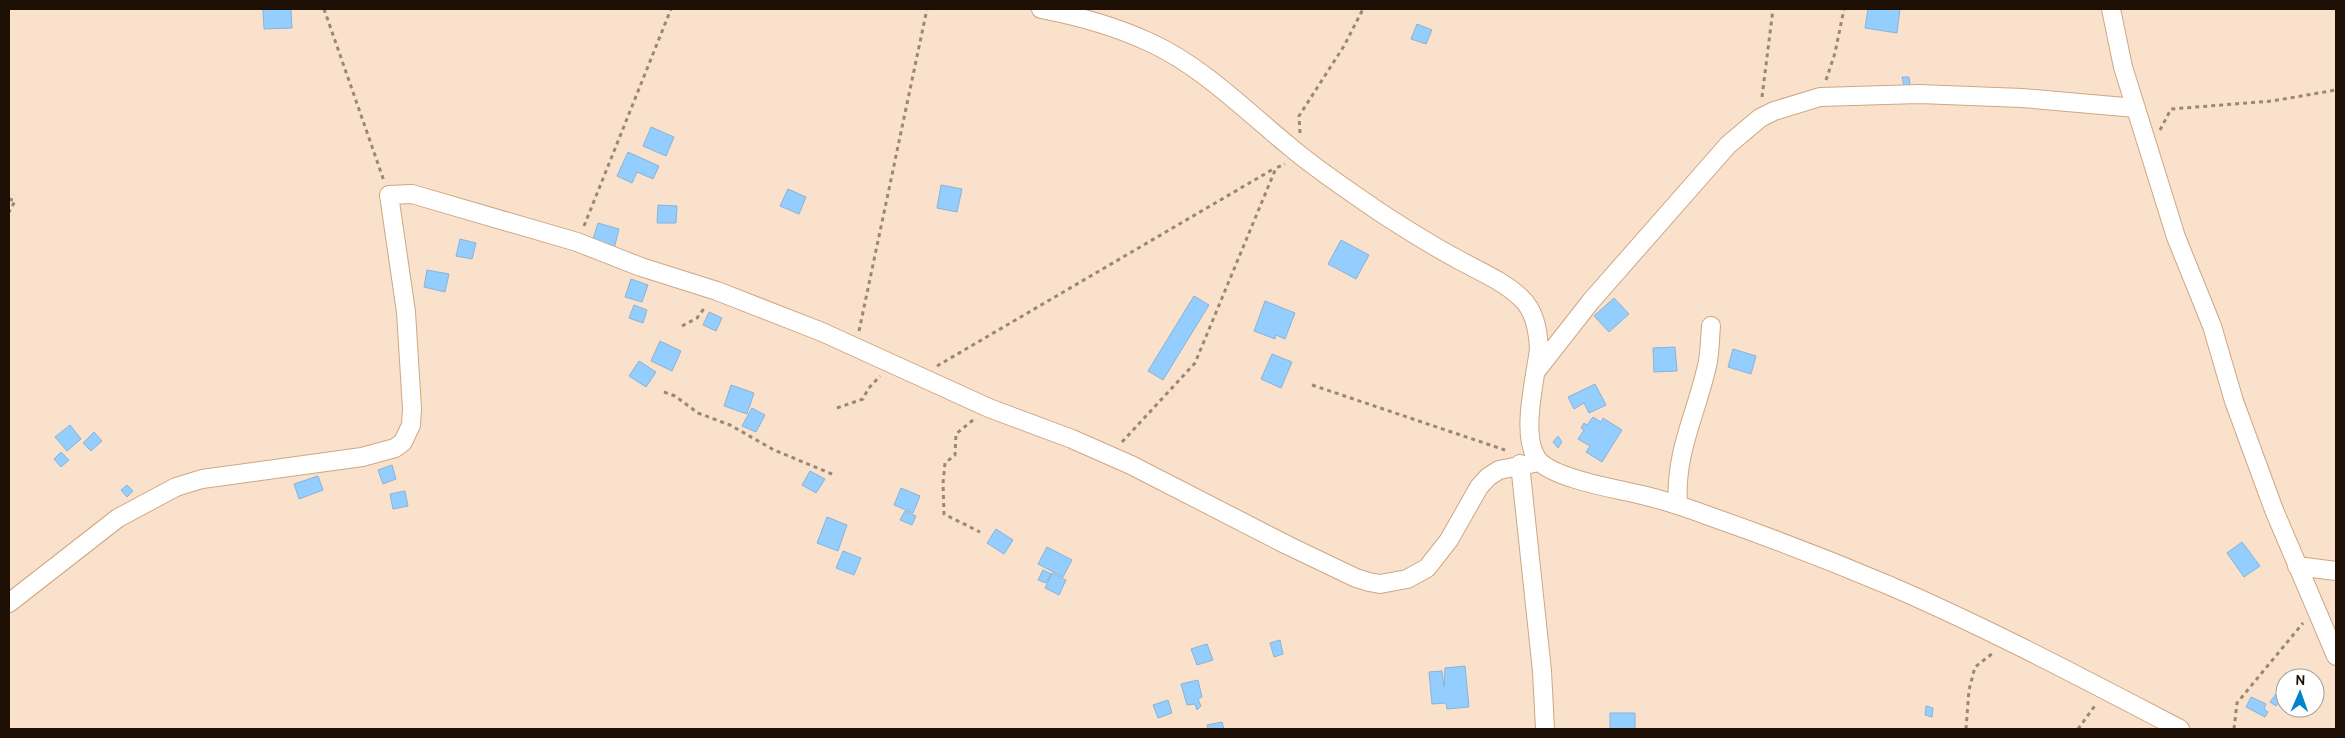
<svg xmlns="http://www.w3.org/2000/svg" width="2345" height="738" font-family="Cabin,sans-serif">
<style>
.building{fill:#94cefe;stroke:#8ab3d5}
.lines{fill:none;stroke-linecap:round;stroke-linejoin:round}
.minor-casing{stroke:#cea783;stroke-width:20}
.path{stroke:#9b8775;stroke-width:3;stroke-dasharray:4 4;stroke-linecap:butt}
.minor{stroke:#fff;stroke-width:18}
</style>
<rect width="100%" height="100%" fill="#fae1cc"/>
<path class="building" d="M263,9H291L292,28L264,29Z
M1868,9H1900L1897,33L1865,28Z
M1417,24L1432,30L1426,44L1411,39Z
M1902,77H1909L1910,85L1904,86Z
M651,127L674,137L666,156L643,146Z
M628,152L659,166L653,179L637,172L632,183L617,176Z
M941,185L962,189L957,212L937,208Z
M788,189L806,197L799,214L780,206Z
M658,205L677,206L676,223H657Z
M598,223L619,229L614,249L592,242Z
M460,239L476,243L472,259L456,256Z
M1341,240L1369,255L1356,279L1328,264Z
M427,270L449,274L445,292L424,287Z
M631,279L648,285L642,302L625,297Z
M1194,296L1209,305L1163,380L1148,371Z
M1614,298L1629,314L1609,332L1594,316Z
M1265,301L1295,313L1285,339L1276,335L1275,339L1254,331Z
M634,305L647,310L643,323L629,318Z
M709,312L722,318L716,331L703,325Z
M660,341L681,351L672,371L651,361Z
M1675,347L1677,371L1654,372L1653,348Z
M1733,349L1756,356L1751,374L1728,367Z
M1272,354L1292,362L1281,388L1261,379Z
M639,361L656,372L646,387L629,376Z
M1595,384L1606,405L1589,413L1584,403L1574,409L1568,397Z
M731,385L754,393L747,414L724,406Z
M752,408L765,415L756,432L742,426Z
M1593,417L1601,422L1603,418L1622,430L1602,462L1586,452L1590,446L1578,439L1584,430L1581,428L1584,423L1587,425Z
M70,425L81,439L67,451L55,437Z
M94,432L102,441L91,451L83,443Z
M1558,436L1562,442L1558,448L1553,442Z
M61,452L69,460L61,467L54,459Z
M392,465L396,479L383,484L378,470Z
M810,471L825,479L816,493L802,485Z
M318,476L323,490L299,499L294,484Z
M127,485L133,491L127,497L121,490Z
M901,488L920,496L913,513L894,505Z
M405,491L408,506L393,509L390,494Z
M905,511L916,516L912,525L900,520Z
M827,517L847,525L838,551L817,543Z
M996,529L1013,540L1004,554L987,543Z
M2242,542L2260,566L2244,577L2227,553Z
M1047,547L1072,560L1063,577L1038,564Z
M843,551L861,558L854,575L836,568Z
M1043,570L1051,574L1046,583L1038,580Z
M1052,573L1066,580L1059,595L1045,588Z
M1280,640L1283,654L1274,657L1270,643Z
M1207,644L1213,660L1197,665L1191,649Z
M1465,666L1469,707L1447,709L1446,703L1432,704L1429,672L1442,671L1444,687L1445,668Z
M1198,680L1202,697L1198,699L1201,706L1197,710L1195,704L1187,705L1181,684Z
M2276,694L2282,699L2276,706L2270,702Z
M2251,697L2266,704L2264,709L2268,712L2265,717L2246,707Z
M1168,700L1172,713L1158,718L1153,705Z
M1926,706L1933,708L1932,717L1925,715Z
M1610,713H1635V729H1610Z
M1222,722L1224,729H1208L1207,725Z"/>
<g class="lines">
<g class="minor-casing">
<path id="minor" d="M1041,9C1078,16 1114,26 1149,42C1202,66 1245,110 1289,146C1317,170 1348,190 1378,211C1404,228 1431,245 1459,260C1479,271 1503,281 1520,297C1535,310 1538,331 1539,349C1536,376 1519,439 1539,461C1556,480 1625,490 1650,497C1670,502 1690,509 1709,516C1769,537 1829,560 1888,585C1988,628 2084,679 2180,729
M2111,9L2123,67L2176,237L2212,326L2234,401L2274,510L2336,656
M1537,370L1591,301L1728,145L1760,118L1774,111L1820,97L1919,94L2022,98L2136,108
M1520,464L1542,671L1545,729
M1678,505C1674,452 1698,411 1708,361C1710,349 1710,337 1711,326
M2297,566L2336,571
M9,603L118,518L176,487L202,479L362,457L395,448L403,442L411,425L412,409L406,312L389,195L412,194L577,242L641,267L717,291L822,332L989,408L1072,439L1131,465L1287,545L1356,578L1369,582L1380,584L1407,579L1427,568L1449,540L1479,487L1488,477L1499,470L1539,462"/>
</g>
<path class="path" d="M324,9L384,181
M1826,80L1835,53L1844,9
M1762,97L1773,9
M2160,130L2171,109L2272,101L2336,90
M1300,133L1299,116L1344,46L1363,9
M9,199L15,201L9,212
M584,226L671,9
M682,326L697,318L706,306
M859,331L927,9
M937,366L1275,168
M1312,385L1505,450
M664,392L675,396L698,413L730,425L774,450L832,474
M837,408L863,399L868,389L880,376
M973,420L956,434L955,455L945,463L943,483L944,514L980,532
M1122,442L1195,363L1276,168L1285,164
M1966,729L1969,690L1975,667L1993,653
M2078,729L2096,704
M2234,729L2237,703L2303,623"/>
<use href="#minor" class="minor"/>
</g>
<rect width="2345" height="738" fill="none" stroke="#1d0f03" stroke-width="20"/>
<g transform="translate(2300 693) rotate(2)"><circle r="24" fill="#ffffff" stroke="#a59f9a"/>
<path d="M0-4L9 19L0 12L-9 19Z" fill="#0184cb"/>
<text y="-8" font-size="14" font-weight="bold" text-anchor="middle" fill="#1d0f03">N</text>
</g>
</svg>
